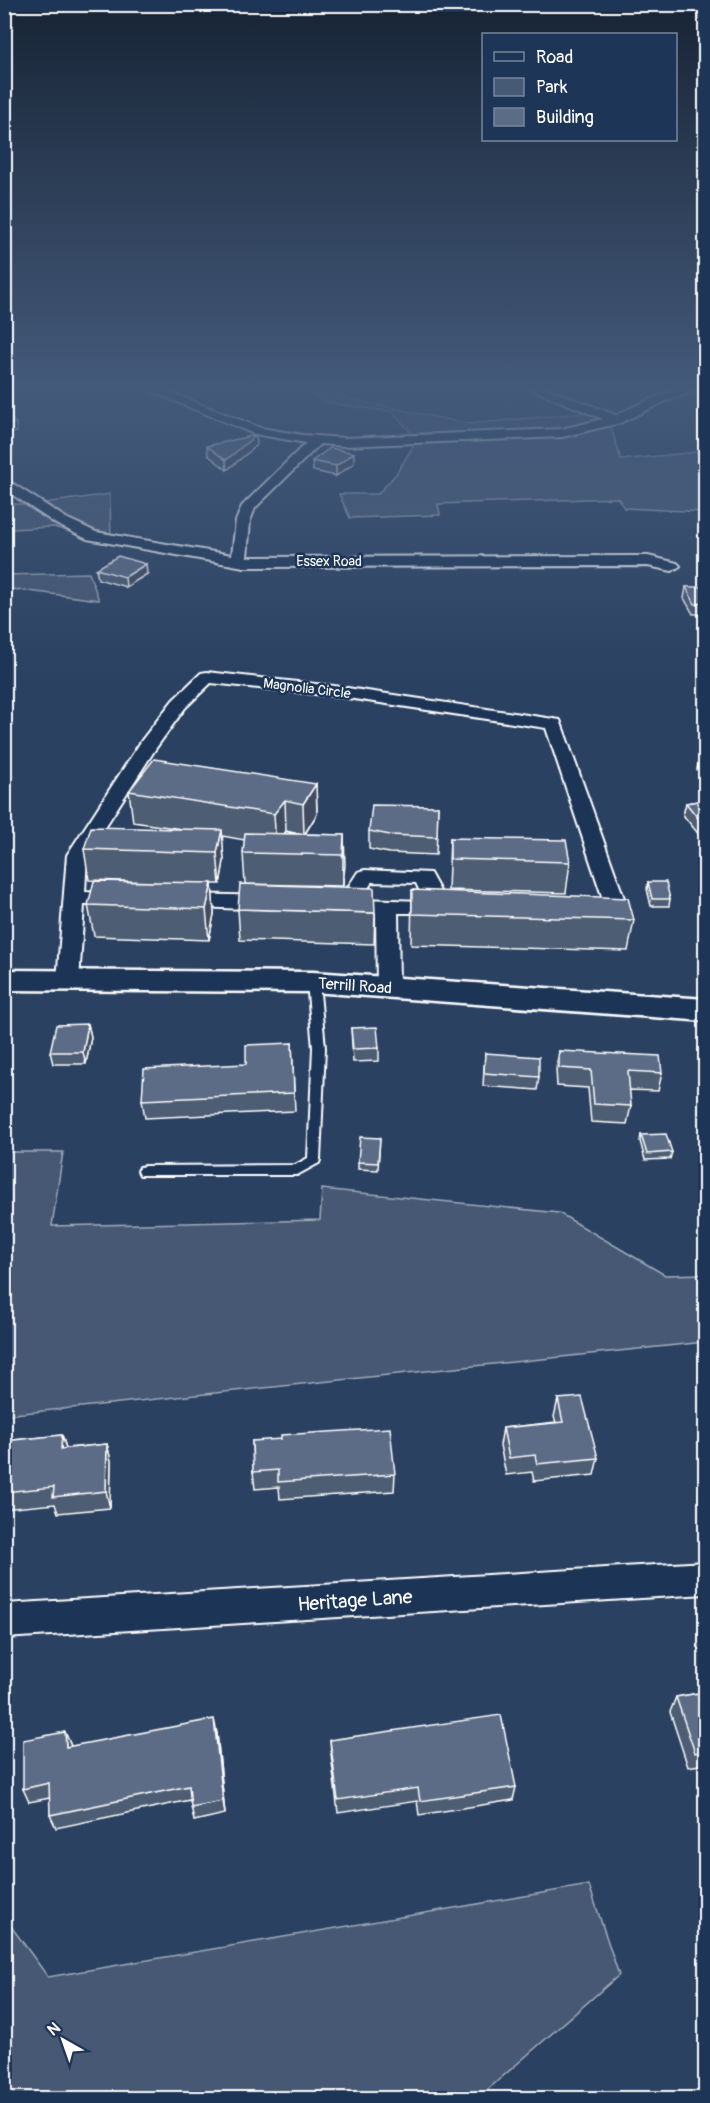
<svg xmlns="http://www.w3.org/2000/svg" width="710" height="2103" font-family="Pangolin,sans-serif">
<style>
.green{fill:#465975;stroke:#a2acba;stroke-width:1.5}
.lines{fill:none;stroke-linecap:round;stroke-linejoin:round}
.lane-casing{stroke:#fff;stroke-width:4}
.street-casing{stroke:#fff;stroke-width:4}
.secondary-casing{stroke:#fff;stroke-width:5}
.lane{fill:#1d3557;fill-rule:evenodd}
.street{fill:#1d3557;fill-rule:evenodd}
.secondary{fill:#1d3557;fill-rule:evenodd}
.wall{fill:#4e5d73;stroke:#fff;stroke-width:1.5;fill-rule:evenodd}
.shaded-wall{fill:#404c5e;stroke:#fff;stroke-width:1.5}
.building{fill:#5b6c86;stroke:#fff;stroke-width:1.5}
.labels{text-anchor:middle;stroke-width:5;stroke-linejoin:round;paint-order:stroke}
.far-street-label{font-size:14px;fill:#fff;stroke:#1d3557}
.street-label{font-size:16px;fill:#fff;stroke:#1d3557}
.near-street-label{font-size:20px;fill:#fff;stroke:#1d3557}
</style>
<rect width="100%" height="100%" fill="#2a4161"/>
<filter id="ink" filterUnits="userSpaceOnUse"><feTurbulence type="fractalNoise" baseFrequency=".0167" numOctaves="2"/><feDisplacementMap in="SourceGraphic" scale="12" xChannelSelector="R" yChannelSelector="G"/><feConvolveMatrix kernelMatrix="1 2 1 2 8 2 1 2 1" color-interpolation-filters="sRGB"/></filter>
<g filter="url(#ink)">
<path class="green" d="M297,387H329L345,398L469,424L592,412L609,420L621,460L705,451V512L624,508L618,498L438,504L440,515L350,518L339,494H378L396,474L417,440L393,412L329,403Z
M110,494L111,543L53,527L10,529L5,543V503L29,505Z
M89,573L99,600L5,588V575Z
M5,1152H63L52,1226L320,1220L322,1189L559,1213L665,1275L705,1274V1342L5,1415Z
M589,1885L619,1975L478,2098H5V1918L48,1977Z"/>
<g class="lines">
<g class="lane-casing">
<path id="lane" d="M313,978L319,982L325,1048L320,1160L319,1163L297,1175H140L138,1171L140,1167L145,1166L295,1165L308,1158L313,1048L307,982Z"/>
</g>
<g class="street-casing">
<path id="street" d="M141,387H157L261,428L303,435L344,438L562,429L603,419L526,387H543L616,415C644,402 671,387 704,387L666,401L620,423L562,437L344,446L320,444L255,508L250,521L247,557L648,556L677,563L680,566L672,571L648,566L244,567L87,539L56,524L4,489V478L66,518L96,532L232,555L236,521L242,506L306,443L254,434Z
M207,672L334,686L560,720L629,912L626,917C615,919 605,919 594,917L591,912L594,907L605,905L546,728L334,696L211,683L185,708L156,748L87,855L85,892L131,894L134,899L131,904L84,905L79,981L76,986L68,988L60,986L57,981L67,855L142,740L173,700L201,673Z
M365,870L430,873L446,902L455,908L452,913H398L399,987L396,992L388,995L380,992L377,987L376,913L333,910L330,905L333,900L340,899L358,872ZM372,882L416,883L424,901L361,899Z
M182,894L270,896L278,898L281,903L278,908L270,910L174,906L171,901L174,896Z
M706,1562V1594L4,1638V1604Z"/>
</g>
<g class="secondary-casing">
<path id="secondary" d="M4,970L313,972L706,999V1021L313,992L4,990Z"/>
</g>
<use href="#lane" class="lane"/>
<use href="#street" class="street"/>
<use href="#secondary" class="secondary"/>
</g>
<path class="wall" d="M256,435L257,445L227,470L208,455L207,446Z
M312,461L354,463L336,476L313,471Z
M96,569L147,574L126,587L98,579Z
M686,587H705V614H693L684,598Z
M705,755V775L697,770L699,759Z
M316,784L317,814L305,834L344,835L343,886L245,884L243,853L245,840L222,836L224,861L220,884H212L214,914L209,940L94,936L88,905L155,882L89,880L84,849L182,829L133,822L129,791ZM286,831L299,834L284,833Z
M705,800V842L683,815L686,803Z
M438,806L436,855L389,853L369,849V831Z
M450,838L570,862L566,893L448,890Z
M648,882L670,899L669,906H651L647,889Z
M412,890L634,920L628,951L411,945Z
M238,909L375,913L374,944L240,940Z
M88,1024L91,1037L86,1064H53L50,1052Z
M351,1028L379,1048V1061L353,1062Z
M292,1043L295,1111L145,1118L142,1100L246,1064Z
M559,1051L662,1073L658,1091L629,1090L631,1106L627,1124L591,1122L588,1088L557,1086L556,1069Z
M485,1053L539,1077L537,1090L483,1086Z
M641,1135L672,1152L670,1159L645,1160L640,1141Z
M380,1138L378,1170L358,1169V1162Z
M558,1399L598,1458L594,1475L534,1481L532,1472L506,1475L500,1445L503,1428L556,1422L554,1417Z
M62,1435L66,1448L107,1444L111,1461L110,1508L58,1513L55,1504L4,1509V1441Z
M252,1441L395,1474L394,1491L280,1499L279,1487L255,1489L253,1472Z
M705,1692V1764L688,1767L670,1712L676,1697Z
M65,1732L71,1746L217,1733L225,1814L194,1821L190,1800L56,1828L50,1815V1798L29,1802L23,1789Z
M330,1740L516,1787L513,1800L419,1815L417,1801L338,1813L331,1754Z"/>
<path class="shaded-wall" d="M16,423L17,432L4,435V425Z
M256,435L257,445L227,470L226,460Z
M354,453V463L336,476V466Z
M146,564L147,574L126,587L125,577Z
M316,784L317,814L304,835L303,804Z
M285,800L286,831L276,845L274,814Z
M222,830L224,861L220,884L217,853Z
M344,835L345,865L343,886V855Z
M212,883L214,914L209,940L206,909Z
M88,1024L91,1037L86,1064L83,1052Z
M62,1435L67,1452L61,1449Z
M107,1444L111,1461L110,1508L106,1491Z
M214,1719L217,1733L225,1814L223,1801Z
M65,1732L71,1746L66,1747Z"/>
<path class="building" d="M4,412L16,423L4,425Z
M256,435L226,460L207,446Z
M330,448L354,453L336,466L312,461Z
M118,556L146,564L125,577L96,569Z
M686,587H705V603L695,604Z
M705,755V762L699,759Z
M154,759L316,784L303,804L285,800L274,814L129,791Z
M705,800V827L686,803Z
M372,805L438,806L437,837L390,835L369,831Z
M91,827L222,830L217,853L84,849Z
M245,833L344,835L343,855L243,853Z
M450,838L566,840L570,862L450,859Z
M94,881L212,883L206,909L88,905Z
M648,882H666L670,899H652Z
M240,884L374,888L375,913L238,909Z
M412,890L628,898L634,920L412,914Z
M88,1024L83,1052H50L56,1025Z
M377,1027L379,1048L353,1049L351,1028Z
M292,1043L294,1093L142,1100L144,1069L246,1064V1045Z
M559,1051L660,1056L662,1073L628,1071L631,1106L594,1104L591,1070L559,1068Z
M485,1053L539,1057V1077L484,1073Z
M666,1134L672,1152L647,1154L641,1135Z
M360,1137L380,1138L378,1163L358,1162Z
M582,1397L598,1458L537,1464L535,1455L509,1458L503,1428L563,1422L558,1399Z
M390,1428L395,1474L278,1482V1470L253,1472L252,1441L281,1439V1435Z
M62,1435L61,1449L107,1444L106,1491L53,1497L54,1487L4,1492V1441Z
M705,1692V1751L695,1753L676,1697Z
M501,1715L516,1787L420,1801L418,1788L338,1800L330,1740Z
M214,1719L223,1801L191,1807L189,1786L50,1815L49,1783L23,1789V1740L65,1732L66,1747Z"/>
</g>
<linearGradient id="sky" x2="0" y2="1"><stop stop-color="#172435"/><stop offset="0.57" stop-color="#445a7b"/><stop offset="1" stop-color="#445a7b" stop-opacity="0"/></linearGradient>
<rect width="710" height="681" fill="url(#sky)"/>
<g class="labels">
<g class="far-street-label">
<text x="329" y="566">Essex Road</text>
<text transform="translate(307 688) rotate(7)" y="5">Magnolia Circle</text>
</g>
<g class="street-label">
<text transform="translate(355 985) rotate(4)" y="6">Terrill Road</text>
</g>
<g class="near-street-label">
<text transform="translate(355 1600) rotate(-4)" y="7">Heritage Lane</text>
</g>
</g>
<rect width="710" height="2103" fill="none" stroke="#1d3557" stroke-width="24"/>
<rect x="12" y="12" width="686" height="2079" fill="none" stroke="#fff" stroke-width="2" filter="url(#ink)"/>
<rect x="482" y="33" width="195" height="108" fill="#1d3557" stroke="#77869a" stroke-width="1.5"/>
<rect x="494" y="52" width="30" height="9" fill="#1d3557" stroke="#77869a" stroke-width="1.5"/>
<text x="536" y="63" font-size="18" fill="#ffffff">Road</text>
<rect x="494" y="78" width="30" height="18" fill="#465975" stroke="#77869a" stroke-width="1.5"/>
<text x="536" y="93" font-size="18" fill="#ffffff">Park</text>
<rect x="494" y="108" width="30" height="18" fill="#5b6c86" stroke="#77869a" stroke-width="1.5"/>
<text x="536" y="123" font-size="18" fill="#ffffff">Building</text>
<g transform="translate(63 2040) rotate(320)" stroke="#1d3557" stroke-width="4.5" paint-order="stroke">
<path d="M0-4.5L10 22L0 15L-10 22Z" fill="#ffffff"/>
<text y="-9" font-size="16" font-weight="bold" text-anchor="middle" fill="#ffffff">N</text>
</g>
</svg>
